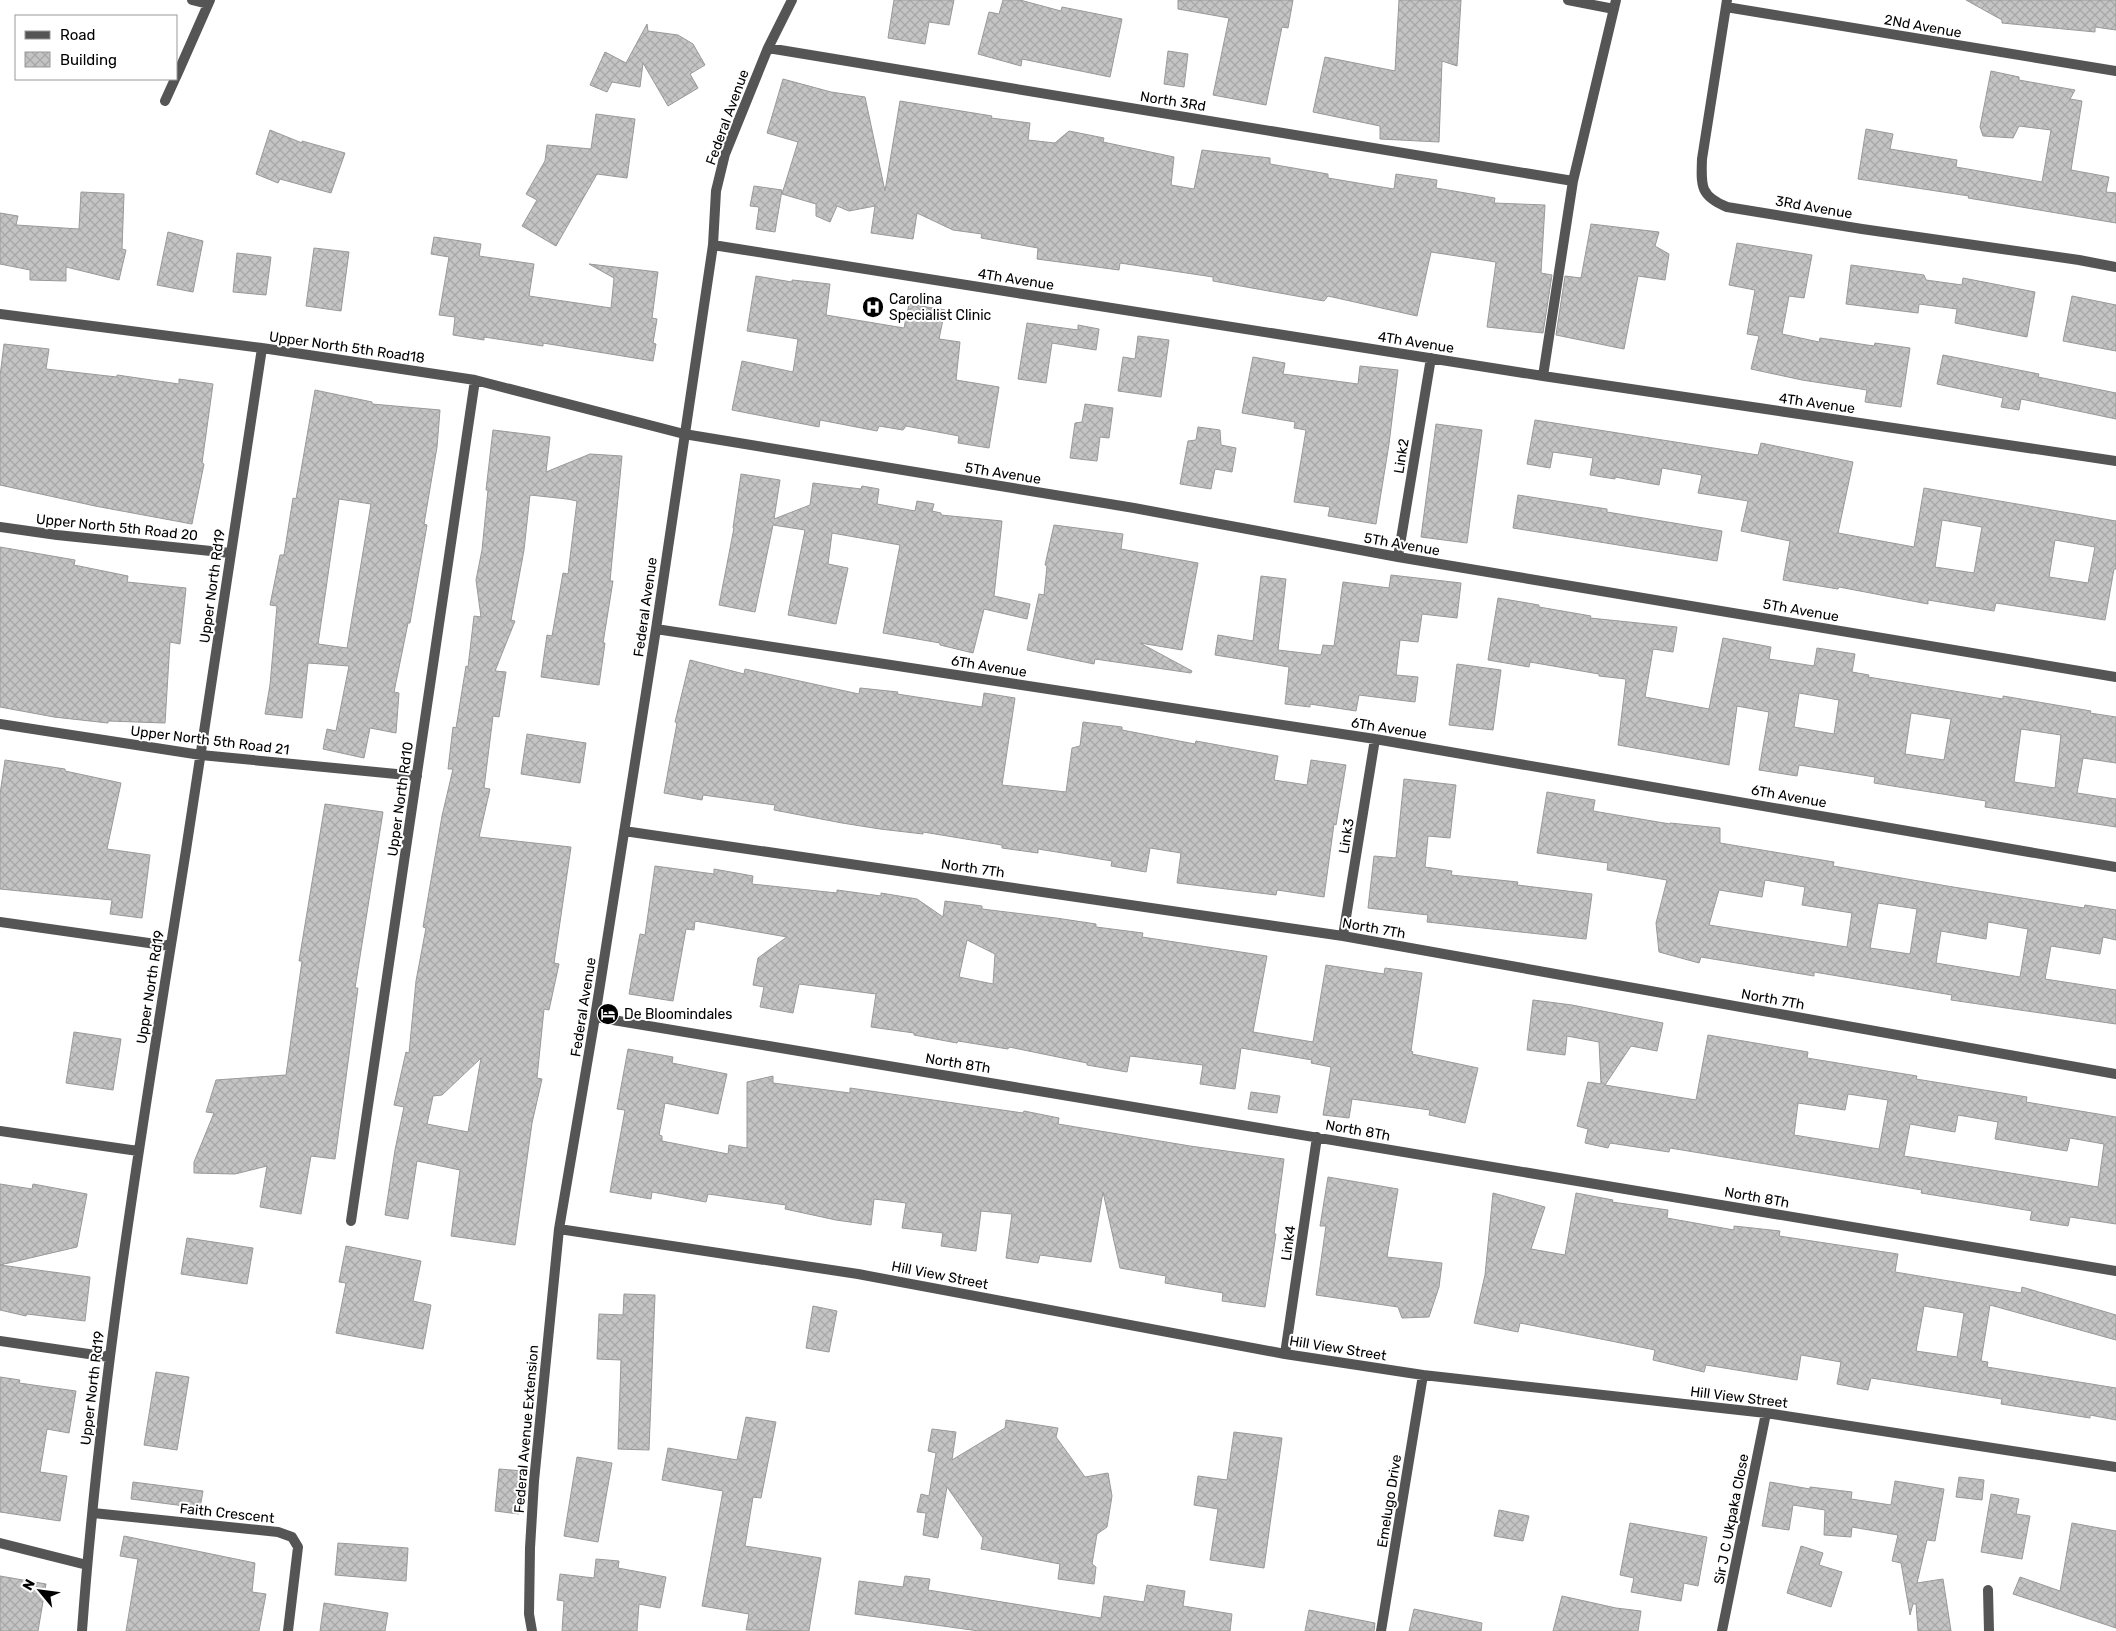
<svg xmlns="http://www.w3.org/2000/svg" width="2116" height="1631" font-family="Rubik,sans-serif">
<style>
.building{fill:url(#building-cross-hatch);stroke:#999;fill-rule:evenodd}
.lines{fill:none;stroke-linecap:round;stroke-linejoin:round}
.street{stroke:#555;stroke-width:10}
.labels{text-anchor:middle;stroke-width:4;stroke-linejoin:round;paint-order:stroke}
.street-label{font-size:14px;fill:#000;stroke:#fff}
.poi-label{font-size:14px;fill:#000;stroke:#fff;text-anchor:start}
</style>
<defs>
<pattern id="building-cross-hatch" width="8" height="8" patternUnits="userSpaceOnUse" patternTransform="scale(1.25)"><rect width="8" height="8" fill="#c4c4c4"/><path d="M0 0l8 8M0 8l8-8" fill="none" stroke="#a7a7a7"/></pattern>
</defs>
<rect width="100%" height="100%" fill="#fff"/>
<path class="building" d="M894,0H954L949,25L929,22L925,44L888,38Z
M1003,0H1020L1061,11L1062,7L1122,19L1110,77L1022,59L1021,66L978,54L989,12L999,14Z
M1178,0H1293L1288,28L1282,27L1266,105L1213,95L1229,18L1178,9Z
M1399,0H1461L1457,66L1442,61L1439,142L1380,139V126L1313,112L1325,57L1395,71Z
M1966,0H2116V30L2095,27V32L2002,23V20Z
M647,24L648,31L678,35L693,44L705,65L690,74L698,88L668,106L643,63L640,87L612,82L607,92L590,85L605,52L626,63Z
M1168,51L1188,54L1184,87L1164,84Z
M1991,71L2019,77V80L2075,90L2070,99L2082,101L2071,170L2109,177L2106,192L2116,193V223L1968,198L1969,196L1858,179L1866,129L1893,134L1890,149L1957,160L1956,167L2042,182L2051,130L2019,126L2013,138L1983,136L1980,127Z
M783,79L831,92L865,97L885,191L900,101L992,116L991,118L1030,123L1028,140L1055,143L1069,131L1104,138L1103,142L1174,157L1171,185L1194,189L1202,150L1270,158V164L1328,174V178L1394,189L1396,174L1437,180L1436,188L1495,198L1494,203L1545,205L1541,273L1552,275L1543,333L1487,327L1496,262L1431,252L1417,316L1328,296L1324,301L1213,281V277L1120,263L1119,270L1037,259L1038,248L981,238L982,234L953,230L917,213L913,239L871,233L875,206L849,211L837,206L830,222L816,216V204L782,194L798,142L767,133Z
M596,114L635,119L627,178L597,174L556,246L522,226L537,200L526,194L545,161L547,145L591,149Z
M270,130L302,143V141L345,153L331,193L280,179L278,183L256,174Z
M754,186L782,190L775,232L756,229L759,207L750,206Z
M81,192L124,194L122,249L126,250L119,280L66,267V281L30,280V270L0,264V213L18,216L16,225L79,229Z
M1591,224L1659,232L1655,246L1669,254L1665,280L1638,276L1624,349L1556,335L1565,276L1581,278Z
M168,232L203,241L193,292L157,285Z
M434,237L481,244L479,256L534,264L529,296L611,308L614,278L589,264L658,272L652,318L657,319L653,343L656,344L653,361L543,343V346L484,337V340L453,335L455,317L439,315L449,257L431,254Z
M1737,243L1812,255L1804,298L1789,296L1782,334L1819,342L1820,338L1874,346L1875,343L1910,348L1901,407L1865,402L1867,390L1802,380L1751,369L1759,336L1747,334L1755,290L1729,285Z
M314,248L349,252L341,311L306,306Z
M237,253L271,257L266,295L233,292Z
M1851,265L1924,275L1926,280L1962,285L1963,278L2035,292L2027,337L1955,323L1957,309L1919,304L1918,313L1846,304Z
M756,276L792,282V280L830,284L826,315L904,328L909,304L945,310L939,339L960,342L956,380L999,387L989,448L958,443L959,436L906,426L903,430L879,426L877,431L820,420L819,427L732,410L742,361L793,372L798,339L747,331Z
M2072,296L2116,305V351L2063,341Z
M1027,323L1078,330V325L1099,329L1096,350L1052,343L1046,383L1018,379Z
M1138,336L1169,340L1161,397L1118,391L1123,357L1135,359Z
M4,344L49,349L46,369L117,377V375L179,384V379L213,384L202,463L204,464L192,524L95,506L0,485V376Z
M1943,355L2039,374L2038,377L2116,393V419L2021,399L2019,410L2001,407L2003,398L1937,384Z
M1253,357L1285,363L1283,374L1358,384L1360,366L1398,370L1389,444L1376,524L1328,516L1330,507L1294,502L1306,430L1294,428L1295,422L1242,413Z
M315,390L372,402V404L440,410L437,447L424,524L427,525L410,623H408L394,692L399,693L396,733L370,728L364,758L323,749L327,729L336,731L349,666L308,663L302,718L265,714L270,685L277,606L270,605L280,555H284L293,498L296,499ZM339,499L371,504L347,648L318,644Z
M1085,404L1113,408L1109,438L1100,437L1097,461L1070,458L1075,423L1082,422Z
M1535,420L1758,455L1761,443L1853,462L1838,533L1914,547L1924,488L2116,521V569H2114L2105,620L1996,603L1994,611L1928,600V604L1839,587L1838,589L1783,580L1790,541L1741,531L1748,501L1698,493L1702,475L1662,468L1659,485L1615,477V479L1590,475L1593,458L1553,452L1550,468L1527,464ZM1942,520L1982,527L1974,573L1935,567ZM2055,540L2095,547L2088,583L2049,577Z
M1436,424L1482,430L1467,543L1421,537Z
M1198,427L1220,430L1221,445L1236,448L1232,472L1215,469L1211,489L1180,484L1188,441L1196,440Z
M493,430L550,437L546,472L590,454L622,456L610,581H613L603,643H605L599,685L541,677L547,635L552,636L563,573L568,574L577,501L567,499L530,495L524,550L511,620L515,621L495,671L506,672L499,717L493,716L484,788L490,789L479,837L571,847L554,963L559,964L549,1010L544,1009L537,1078L542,1079L532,1123L515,1245L451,1236L460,1170L417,1161L408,1219L385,1215L395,1150L404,1107L394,1105L406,1052L409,1053L416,981L426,928L423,927L442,816L453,769H448L453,727L456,728L466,666L468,667L474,616L481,617L476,580L482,550L488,490H486ZM481,1058L468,1132L427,1124L433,1096L442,1095Z
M741,474L780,480L774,519L810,505L813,483L861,489L862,486L879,489L877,504L915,511L917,501L934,504L932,511L941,513V515L1002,521L994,596L1030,604L1027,619L984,609L973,653L940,645V643L883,633L900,545L832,533L828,564L848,568L836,624L788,615L805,530L773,525L755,612L719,605L734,528H733Z
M1518,495L1607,509V512L1722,531L1717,561L1513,528Z
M1054,525L1123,534L1121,549L1198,563L1182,650L1140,643L1192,671L1191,673L1095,659L1094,664L1027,650L1039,594L1044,595L1047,566L1045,565Z
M0,547L75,560L74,565L128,576L127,582L186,588L180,644L170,642L165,723L108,721V723L54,717L0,707Z
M1391,575L1461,583L1457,618L1422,614L1418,642L1400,640L1396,675L1418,677L1415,702L1359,695L1356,711L1310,704V707L1285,704L1289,667L1215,655L1218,635L1253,641L1261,576L1286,579L1278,650L1321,655L1323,645L1334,646L1343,582L1389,588Z
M1498,598L1539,605V607L1591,616L1590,618L1677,627L1673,652L1653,649L1645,697L1709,709L1723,638L1771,647L1769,659L1814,666L1817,648L1855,654L1852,672L1869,675L1868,677L2003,699V696L2091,711L2090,713L2116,717V763L2083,758L2077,793L2116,799V827L1985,807L1986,801L1874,783L1875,777L1799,765L1797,776L1759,770L1769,712L1737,706L1729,765L1618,745L1626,679L1599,676V674L1530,662L1529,667L1488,660ZM1799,693L1839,700L1834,734L1794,727ZM1911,713L1951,719L1944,760L1905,754ZM2021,729L2061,735L2055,788L2014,782Z
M690,660L744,674L745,669L859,694L860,688L898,692L897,694L982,707L984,693L1015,698L1002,785L1066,792L1072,748L1080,746L1083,722L1122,727V730L1195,744L1196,741L1278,756L1274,780L1307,785L1311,760L1346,765L1336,825L1334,824L1324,897L1277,890L1276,895L1177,883L1181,853L1150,848L1146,872L1111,866L1112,861L1038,849V853L1002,848V845L923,832V834L880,829L842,823L774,810L775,805L703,795L702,800L664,793L677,723L675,722Z
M1457,664L1501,670L1493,730L1449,725Z
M527,734L586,743L580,783L521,774Z
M5,760L65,769V771L121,783L107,849L150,855L142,918L110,914L112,900L0,889V794Z
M1404,779L1456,785L1450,838L1428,836L1425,867L1452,871L1451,875L1518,882L1517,885L1592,894L1586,939L1427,922L1428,915L1368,908L1374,856L1396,858Z
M1547,792L1595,800L1593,811L1670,824V823L1720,828V843L1834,862L1833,866L1947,886L2084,908L2085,905L2116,910V940L2103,937L2100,954L2051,946L2045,979L2116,990V1024L1951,1000L1952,995L1814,972V976L1701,957L1699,963L1659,952L1656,923L1667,880L1607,870L1608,863L1537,853ZM1765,880L1805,887L1802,905L1852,913L1847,947L1709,925L1719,890L1762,897ZM1878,903L1917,909L1910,954L1870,948ZM1988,922L2028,929L2020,977L1936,963L1941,931L1986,939Z
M325,804L383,812L355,988H358L335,1159L311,1156L301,1214L260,1207L267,1166L235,1174L194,1173V1162L214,1113L206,1112L216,1080L286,1075L302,961H299Z
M655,866L714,874V869L753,876L752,884L837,893V890L881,896V893L917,899L943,917L945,901L982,906V909L1056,918L1096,924V927L1143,933L1142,937L1267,956L1253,1032L1313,1042L1326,965L1384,974L1385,968L1422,973L1411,1051L1413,1052L1412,1054L1478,1068L1465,1123L1429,1115L1430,1110L1352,1099L1349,1118L1323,1115L1331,1067L1311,1063L1312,1060L1241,1048L1235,1089L1200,1084L1203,1065L1130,1056L1127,1072L1087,1065V1063L1009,1047L1008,1049L958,1041L957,1043L914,1035V1033L871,1027L876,994L799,984L793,1013L760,1007L764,987L753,985L758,958L787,937L695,921L694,930L686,929L673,1001L629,994L640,934L645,935ZM967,940L995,954L993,984L959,977Z
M1533,1000L1572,1005L1663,1023L1657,1051L1631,1046L1605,1085L1696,1100L1708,1035L1808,1052L1807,1058L1917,1076L1916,1079L2027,1097L2026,1102L2116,1117V1224L2070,1217L2068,1226L2030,1220L2032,1211L1921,1193L1922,1190L1670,1148L1669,1152L1610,1143L1608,1148L1585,1143L1588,1129L1577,1126L1588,1082L1601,1084L1599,1042L1567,1036L1565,1055L1527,1050ZM1848,1094L1888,1100L1879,1149L1794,1135L1798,1103L1845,1110ZM1958,1115L1998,1122L1995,1139L2067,1151L2070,1138L2104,1144L2098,1187L1904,1156L1910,1124L1955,1132Z
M74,1032L121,1039L113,1090L66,1083Z
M628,1049L673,1057L672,1063L727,1074L718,1114L665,1103L659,1135L662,1136V1141L728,1154L729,1145L747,1148V1082L773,1076V1083L850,1093V1088L1023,1113L1024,1111L1059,1118L1058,1124L1190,1146L1284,1159L1274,1234H1276L1265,1307L1222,1301L1223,1293L1165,1283L1166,1276L1120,1268L1103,1192L1091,1262L1040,1255L1038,1263L1006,1258L1012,1214L981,1211L976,1251L941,1246L943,1233L902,1228L906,1203L874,1199L871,1225L836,1220L785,1209L786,1205L708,1194L706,1202L652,1192L651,1199L610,1192L625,1110L617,1109Z
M1251,1092L1280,1096L1277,1113L1248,1109Z
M1328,1177L1398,1189L1387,1257L1442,1263L1439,1287L1429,1317L1402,1318L1398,1307L1316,1295L1326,1226H1320Z
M0,1184L32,1189L33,1184L87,1194L77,1247L0,1265L90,1277L85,1321L27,1314L26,1316L0,1310Z
M1493,1193L1545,1207L1531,1249L1565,1255L1576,1193L1613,1200L1612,1202L1668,1210L1667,1218L1734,1230V1226L1780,1231L1779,1236L1898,1254L1895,1272L2021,1293L2022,1287L2116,1315V1340L1990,1305L1981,1361L1988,1362L1987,1367L2116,1388V1420L2090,1415V1418L2001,1404L2002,1399L1871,1378L1868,1390L1837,1384L1841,1362L1801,1355L1797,1380L1706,1365L1704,1372L1653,1360L1655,1350L1606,1340L1520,1323L1518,1332L1474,1323L1485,1275ZM1924,1306L1964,1313L1957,1357L1916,1351Z
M187,1238L253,1248L247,1284L181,1274Z
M346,1246L421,1261L413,1301L431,1305L423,1349L336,1333L346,1283L339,1282Z
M624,1294L655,1295L649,1450L618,1449L621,1360L597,1359L599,1314L623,1315Z
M813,1306L837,1311L829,1352L806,1348Z
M156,1372L189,1377L177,1450L144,1445Z
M0,1377L20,1380L19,1383L76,1391L69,1433L47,1429L40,1472L67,1476L60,1521L0,1512Z
M746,1417L776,1422L761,1498L753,1497L745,1546L821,1558L809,1631L746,1630L749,1614L702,1606L723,1491L662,1480L668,1448L737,1460Z
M1006,1420L1058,1428L1056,1437L1085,1477L1108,1473L1112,1496L1107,1527L1097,1534L1092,1564L1096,1567L1094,1584L1058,1579L1060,1564L981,1549L983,1538L947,1487L938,1538L923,1535L926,1513L917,1512L921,1494L929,1496L936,1453L928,1451L932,1429L956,1432L952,1460L1005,1428Z
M1234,1432L1282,1438L1264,1568L1210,1560L1218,1509L1194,1505L1198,1476L1227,1480Z
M577,1457L612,1463L598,1542L564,1536Z
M499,1469L523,1471L519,1514L495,1511Z
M1959,1477L1984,1480L1982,1500L1956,1497Z
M1895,1481L1944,1489L1935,1541L1927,1540L1917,1583L1943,1579L1951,1631H1918L1916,1604H1913L1910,1615L1901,1563L1892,1561L1898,1535L1852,1527L1851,1537L1824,1535L1825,1510L1793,1505L1789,1530L1762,1526L1770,1482L1810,1489V1487L1852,1492L1851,1499L1891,1505Z
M133,1482L203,1491L200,1508L131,1499Z
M1991,1494L2019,1499L2016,1514L2030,1516L2022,1559L1981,1552Z
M1499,1510L1529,1516L1523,1541L1494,1536Z
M1630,1523L1707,1537L1698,1586L1684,1583L1681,1601L1631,1592L1634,1578L1620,1575Z
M2072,1523L2116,1531V1628L2013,1594L2020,1577L2060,1591Z
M124,1536L255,1563L252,1592L266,1594L259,1631H126L138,1559L120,1556Z
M338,1543L408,1548L406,1581L335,1575Z
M1801,1546L1823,1553L1819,1565L1842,1572L1831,1607L1787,1593Z
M596,1559L619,1561L618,1568L666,1577L660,1608L639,1604L637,1631H562L564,1601L557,1600L560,1574L594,1578Z
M0,1576L46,1584L38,1631H0Z
M905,1576L930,1579L928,1590L1101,1618L1104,1596L1144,1602L1147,1585L1185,1591L1183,1606L1232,1614L1230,1631H979L855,1614L859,1581L903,1587Z
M1562,1596L1616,1608L1641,1611L1638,1631H1553Z
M324,1603L388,1613L385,1631H320Z
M1414,1609L1482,1623L1481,1631H1409Z
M1309,1610L1375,1623L1374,1631H1305Z"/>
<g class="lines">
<path class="street" d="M192,0L208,4
M1568,0L1614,9
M1727,0L1702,159C1701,186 1700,196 1727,207L1862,229L2079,260L2116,267
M1726,7L2116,71
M768,48L1573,181
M176,77L210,0
M165,101L175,79
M713,245L1543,376L2116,461
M0,314L262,348L475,380L684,434L1134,508L1398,557L2116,677
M1543,376L1573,181L1616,0
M0,527L57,535L230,553
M1398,557L1431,358
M656,629L1375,739L2116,867
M0,724L201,755L417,776
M624,831L1343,936L2116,1074
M0,922L170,946
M1343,936L1375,739
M595,1017L2116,1271
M0,1131L138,1151
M351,1221L475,380
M559,1229L858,1274L1285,1354L1423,1375L1766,1413L2116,1467
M0,1341L109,1357
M1285,1354L1317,1137
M93,1513L278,1532L292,1537L298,1547L288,1631
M0,1543L87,1565
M1988,1590L1989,1631
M82,1631C101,1369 145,1110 186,850C212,683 235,516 262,348
M532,1631L529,1614L530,1548L534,1481L559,1229L595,1017L656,629L713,245L716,191L725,154L768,48L792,0
M1381,1631L1423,1375
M1722,1631L1766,1413"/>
</g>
<defs>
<g id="hospital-disc" transform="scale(1.125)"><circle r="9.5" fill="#000" stroke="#fff"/><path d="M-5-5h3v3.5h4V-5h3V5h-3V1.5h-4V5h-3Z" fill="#fff"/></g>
<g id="hotel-disc" transform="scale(1.125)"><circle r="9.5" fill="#000" stroke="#fff"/><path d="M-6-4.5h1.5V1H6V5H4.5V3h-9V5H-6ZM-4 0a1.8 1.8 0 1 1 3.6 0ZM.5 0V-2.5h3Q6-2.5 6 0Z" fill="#fff"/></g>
</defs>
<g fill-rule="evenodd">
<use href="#hospital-disc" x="873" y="307"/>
<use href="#hotel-disc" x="608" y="1014"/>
</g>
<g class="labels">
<g class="street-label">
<text transform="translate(1923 26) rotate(10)" y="5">2Nd Avenue</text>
<text transform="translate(1173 101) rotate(9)" y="5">North 3Rd</text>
<text transform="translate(727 117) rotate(-70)" y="5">Federal Avenue</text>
<text transform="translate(1814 207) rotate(10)" y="5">3Rd Avenue</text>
<text transform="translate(1016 279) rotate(9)" y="5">4Th Avenue</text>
<text transform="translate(1416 342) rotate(9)" y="5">4Th Avenue</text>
<text transform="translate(347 347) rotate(8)" y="5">Upper North 5th Road18</text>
<text transform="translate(1817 403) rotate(8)" y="5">4Th Avenue</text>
<text transform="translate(1401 456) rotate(-81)" y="5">Link2</text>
<text transform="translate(1003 473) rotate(9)" y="5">5Th Avenue</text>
<text transform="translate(117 527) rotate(6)" y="5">Upper North 5th Road 20</text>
<text transform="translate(1402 544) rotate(10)" y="5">5Th Avenue</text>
<text transform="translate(212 586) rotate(-82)" y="5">Upper North Rd19</text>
<text transform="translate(645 607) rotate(-82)" y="5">Federal Avenue</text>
<text transform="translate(1801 610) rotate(10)" y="5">5Th Avenue</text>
<text transform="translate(989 666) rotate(9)" y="5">6Th Avenue</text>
<text transform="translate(1389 728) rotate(9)" y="5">6Th Avenue</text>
<text transform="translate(210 740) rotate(7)" y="5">Upper North 5th Road 21</text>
<text transform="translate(1789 796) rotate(10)" y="5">6Th Avenue</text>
<text transform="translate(400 799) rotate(-82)" y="5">Upper North Rd10</text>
<text transform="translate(1346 836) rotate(-81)" y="5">Link3</text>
<text transform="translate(973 868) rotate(8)" y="5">North 7Th</text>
<text transform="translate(1374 928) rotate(10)" y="5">North 7Th</text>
<text transform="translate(150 987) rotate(-81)" y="5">Upper North Rd19</text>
<text transform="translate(1773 999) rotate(10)" y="5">North 7Th</text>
<text transform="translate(583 1007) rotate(-81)" y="5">Federal Avenue</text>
<text transform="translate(958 1063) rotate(9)" y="5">North 8Th</text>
<text transform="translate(1358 1130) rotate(10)" y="5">North 8Th</text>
<text transform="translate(1757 1197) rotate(10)" y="5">North 8Th</text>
<text transform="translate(1288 1243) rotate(-82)" y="5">Link4</text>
<text transform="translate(940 1275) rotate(11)" y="5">Hill View Street</text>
<text transform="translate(1338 1348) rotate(9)" y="5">Hill View Street</text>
<text transform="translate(92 1388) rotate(-83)" y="5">Upper North Rd19</text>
<text transform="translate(1739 1397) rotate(7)" y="5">Hill View Street</text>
<text transform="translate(526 1429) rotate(-85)" y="5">Federal Avenue Extension</text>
<text transform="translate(1389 1501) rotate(-81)" y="5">Emelugo Drive</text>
<text transform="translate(227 1513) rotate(6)" y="5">Faith Crescent</text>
<text transform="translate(1731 1519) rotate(-79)" y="5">Sir J C Ukpaka Close</text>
</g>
<g class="poi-label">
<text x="889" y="304">Carolina<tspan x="889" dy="16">Specialist Clinic</tspan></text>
<text x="624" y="1019">De Bloomindales</text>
</g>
</g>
<rect x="15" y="15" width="162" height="65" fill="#ffffff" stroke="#999999"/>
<rect x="25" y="31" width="25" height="8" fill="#555555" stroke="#999999"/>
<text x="60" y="40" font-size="15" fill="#000000">Road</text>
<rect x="25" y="52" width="25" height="15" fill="url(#building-cross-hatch)" stroke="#999999"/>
<text x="60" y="65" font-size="15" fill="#000000">Building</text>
<g transform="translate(40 1591) rotate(299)" stroke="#ffffff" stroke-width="4" paint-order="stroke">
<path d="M0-4L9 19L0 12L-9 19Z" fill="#000000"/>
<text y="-8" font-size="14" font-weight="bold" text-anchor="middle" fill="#000000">N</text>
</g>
</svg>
